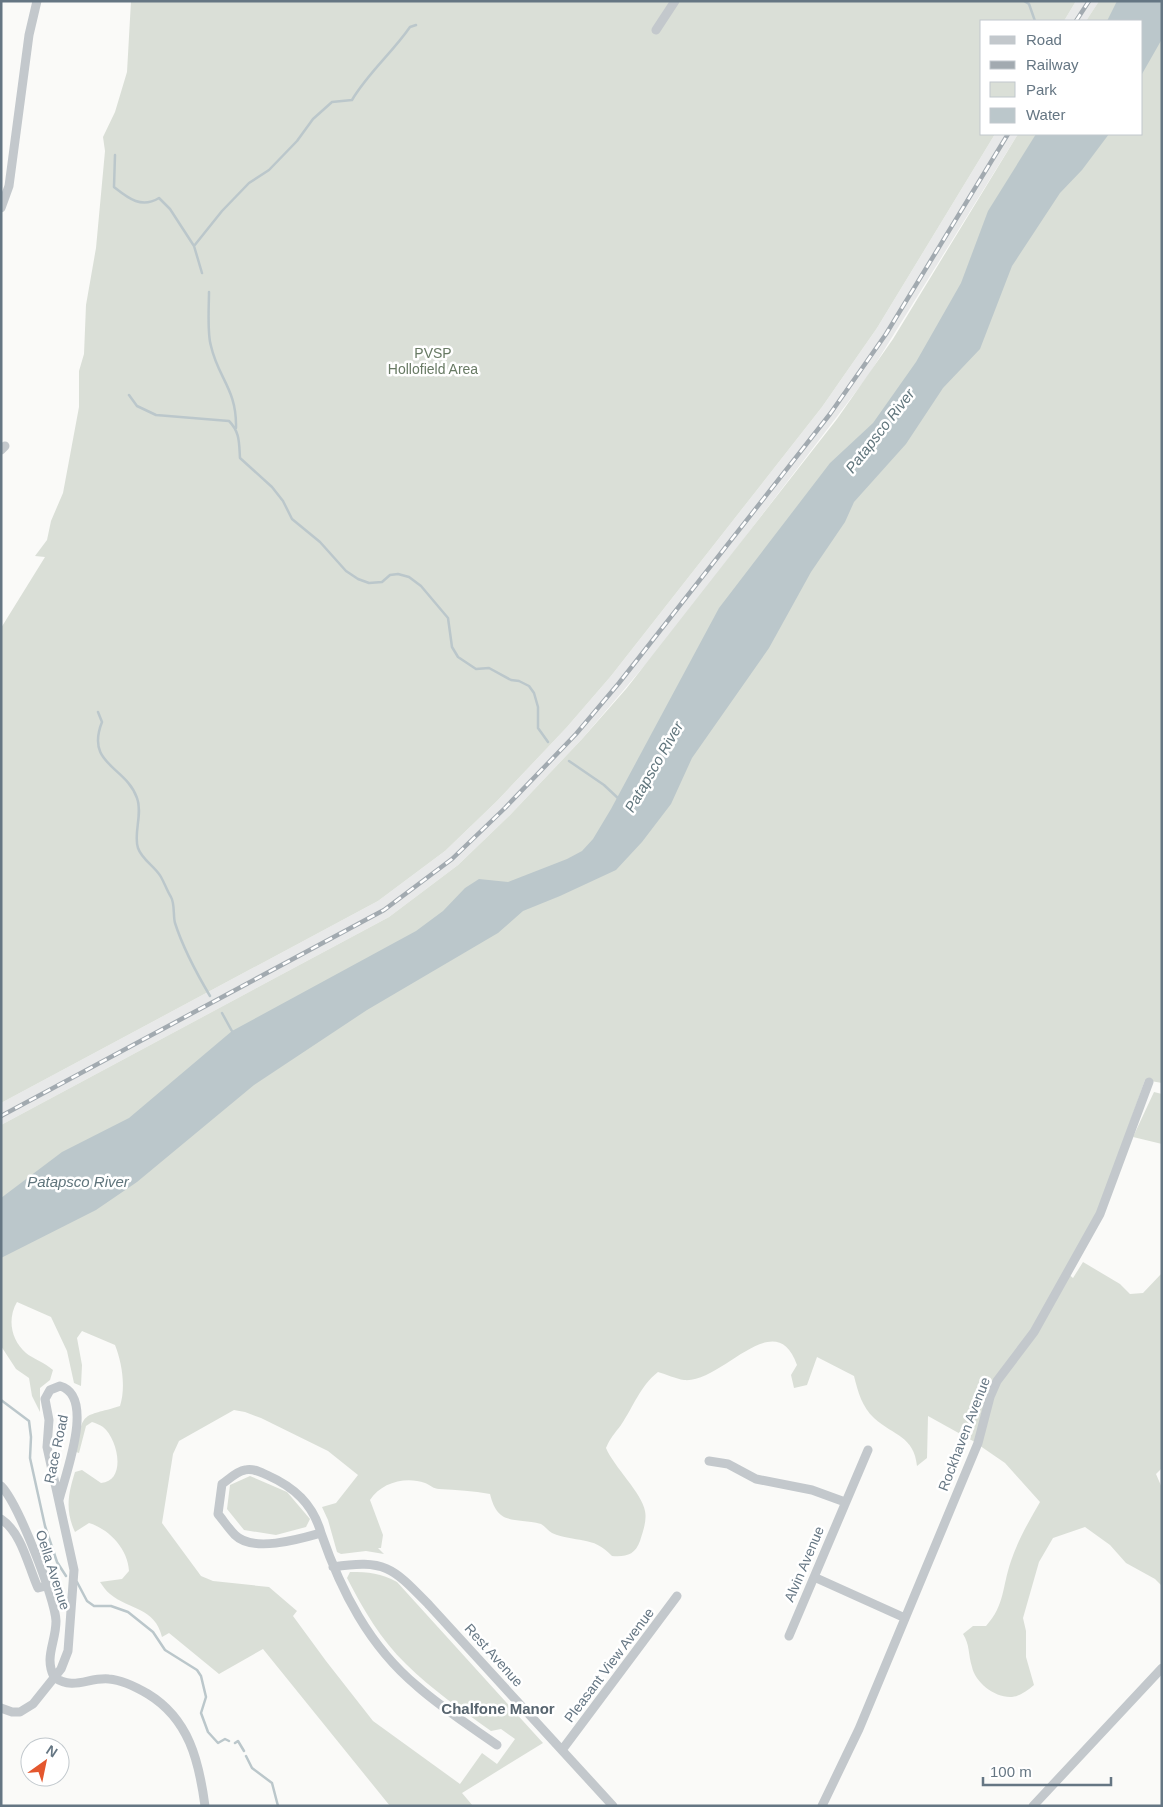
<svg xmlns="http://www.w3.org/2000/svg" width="1163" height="1807" font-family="Arial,sans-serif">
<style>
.built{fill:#e8e9e9}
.green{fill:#dadfd7}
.water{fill:#bbc7cb}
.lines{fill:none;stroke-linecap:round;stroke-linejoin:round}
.stream{stroke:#bbc7cb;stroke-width:2.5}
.street{stroke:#c3c8cc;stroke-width:9}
.rail-casing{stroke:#a2aab0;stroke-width:4.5}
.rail{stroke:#fff;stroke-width:2.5;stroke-dasharray:8;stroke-linecap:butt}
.labels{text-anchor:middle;stroke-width:5;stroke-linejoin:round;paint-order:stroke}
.park-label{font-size:14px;fill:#687a64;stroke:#fff}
.street-label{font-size:14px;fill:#657683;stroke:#fff}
.water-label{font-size:15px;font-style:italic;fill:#60757c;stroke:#fff}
.neighbourhood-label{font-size:15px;font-weight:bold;fill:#57646e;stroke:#fff}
</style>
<rect width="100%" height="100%" fill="#fafaf8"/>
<path class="built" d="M1076,1H1099L1086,21H1064Z
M995,134H1018L868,376L668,638L582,739L511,814L458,865L389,917L1,1125V1103L378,901L445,851L497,801L567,727L611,676L822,407L877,328Z"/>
<path class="green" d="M131,1H1076L1064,21H982V134H995L877,328L822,407L611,676L567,727L497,801L445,851L378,901L1,1103V628L45,557L35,556L47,540L51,521L63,493L79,407V371L84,354L86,305L96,248L105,151L103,137L115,112L127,72Z
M1099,1H1162V1083L1145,1080L1097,1214L1066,1272L1073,1278L1083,1262L1120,1284L1130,1294L1143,1293L1162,1273V1468L1156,1474L1162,1488V1586L1155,1579L1126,1563L1110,1545L1085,1527L1053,1538L1039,1562L1023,1618L1026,1631V1657L1034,1685C1027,1691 1019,1697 1010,1697C994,1697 975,1682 972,1667C968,1654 970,1645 963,1634L973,1626H986C1005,1605 1002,1587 1011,1561C1018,1540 1029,1521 1040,1502L1005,1463L973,1441L928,1416L927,1458L917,1466C914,1436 894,1436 874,1418C862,1407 858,1392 854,1376L817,1357L807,1385L794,1388L791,1375L797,1365C775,1303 722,1384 684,1380C676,1379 666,1374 658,1372C640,1386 634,1406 621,1425C615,1433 610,1438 606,1448C614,1467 642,1493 645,1511C647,1521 643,1531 640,1541C635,1555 626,1557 612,1556C593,1535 575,1543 552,1533C548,1531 545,1526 541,1524C515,1517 498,1527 490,1494C473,1491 457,1490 439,1489C434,1489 430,1485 425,1483C405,1476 381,1483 370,1500L383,1535L381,1548H378L384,1554L366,1551L341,1554L337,1552L328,1520L322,1507L336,1503L358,1475L328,1451L261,1418L245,1412L234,1410L179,1441L173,1454L162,1523L201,1576L213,1581L269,1587L297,1611L293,1616L326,1661L373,1721L460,1784L482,1753L497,1764L515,1739L501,1729L491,1731C462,1710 432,1690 406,1664C381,1640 363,1609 347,1578L350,1572C369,1572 381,1573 397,1582L543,1743L462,1793L473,1806H390L263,1649L219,1674L169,1633L162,1637C155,1607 129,1610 110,1594C106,1591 103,1586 100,1582L122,1579L129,1571C128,1549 109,1529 89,1523L75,1532C65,1511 68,1494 75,1472L82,1470L101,1483C127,1481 118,1439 103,1427C100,1425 96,1423 92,1422L86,1426L79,1453L76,1452C83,1409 82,1418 120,1406C126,1387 122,1363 115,1345L82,1331L77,1338L82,1365L81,1386L74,1383L67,1351L51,1317L17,1302C7,1319 11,1340 26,1353C32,1358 45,1363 53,1370L50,1380L40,1388V1412L32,1396L29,1378L16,1369L1,1346V1125L389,917L458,865L511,814L582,739L626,689L837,419L893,339L1018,134H1142V21H1086Z
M1154,1092L1162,1094V1144L1133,1137Z
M250,1476L287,1492L310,1519L306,1527L276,1535L244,1530L227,1509L230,1485Z"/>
<path class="water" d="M1117,1H1162V39L1142,74V21H1107Z
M1036,134H1109L1082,170L1060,193L1012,266L980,349L943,388L906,444L854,502L845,522L811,572L769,648L692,758L671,804L642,842L616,870L560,896L523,911L498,933L367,1010L254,1085L137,1182L96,1210L1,1258V1198L62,1152L129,1118L232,1031L416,931L443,911L465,888L479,879L508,882L567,859L582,851L593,839L611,809L719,608L830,463L873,423L916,362L961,283L988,211Z"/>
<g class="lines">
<path class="stream" d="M1024,1L1029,4L1035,21
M115,155L114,187C128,198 141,209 159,198L170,209L194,246L202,273
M194,246L222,211L249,183L269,170L297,141L313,119L332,102L352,100C368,73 392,53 410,27L416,25
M209,292C209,306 207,334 211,346C218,378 237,389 236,428
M129,395L137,406L156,415L229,421C240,432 239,443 240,458L272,487L283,501L292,519L320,542L346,571L358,579L369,583L382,582L390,575L398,574L409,577L421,586L448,618L452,647L458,657L476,669L489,668L511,680L519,681L529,686L534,693L538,707V728L548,742
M98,712L102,722C85,765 126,766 137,798C143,814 133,834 138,848C142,860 155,866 161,877C165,884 167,891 171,897C175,904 173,916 175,923C183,948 197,974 210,996
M569,761L604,785L620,800
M222,1013L233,1033
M1,1400L29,1421L31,1437L30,1458L45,1526L57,1562L66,1576
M77,1582L87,1601L94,1606H111L128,1612L153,1632L165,1650L197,1670L201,1676L206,1697L201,1713L208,1732L218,1743L225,1739L229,1741
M235,1743L238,1741L244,1751
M246,1756L252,1768L272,1783L278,1806"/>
<path class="street" d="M656,30L675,1
M1,208L9,186L29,35L37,1
M1,450L5,446
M709,1461L728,1464L756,1479L812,1490L845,1502
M1,1486C18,1503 55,1598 56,1621C56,1642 44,1657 54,1677C74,1691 88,1677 109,1679C123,1680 136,1687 148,1694C189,1719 199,1761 205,1806
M1,1519C22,1533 28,1566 38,1588L46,1586
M321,1533C313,1504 294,1487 267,1475C260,1472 253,1468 245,1470C237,1471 228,1480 222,1484L218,1514C223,1520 229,1529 235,1535C253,1553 300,1539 321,1533C341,1591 369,1646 417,1686C442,1708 470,1726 497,1745
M333,1567C386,1559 393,1568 429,1605L613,1806
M814,1577L905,1618
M789,1636L868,1450
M1,1708L12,1712H20L33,1704L61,1669L68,1651L74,1570L47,1447L49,1420L45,1399L50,1390L60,1386C96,1396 65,1475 59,1500
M562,1750L677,1596
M822,1806L859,1729L978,1443L990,1397L997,1381L1034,1332L1100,1214L1149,1082
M1033,1806L1162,1668"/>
<g class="rail-casing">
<path id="rail" d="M1076,21L1089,1
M1,1116L384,910L452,859L505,808L576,734L619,683L830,414L886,334L1008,134"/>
</g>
<use href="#rail" class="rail"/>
</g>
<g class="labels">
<g class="park-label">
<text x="433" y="358">PVSP<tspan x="433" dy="16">Hollofield Area</tspan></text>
</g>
<g class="street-label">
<text transform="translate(964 1434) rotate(-69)" y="5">Rockhaven Avenue</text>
<text transform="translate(56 1449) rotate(-78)" y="5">Race Road</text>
<text transform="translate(804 1564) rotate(-67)" y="5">Alvin Avenue</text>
<text transform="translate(53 1570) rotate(72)" y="5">Oella Avenue</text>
<text transform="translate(494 1655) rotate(48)" y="5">Rest Avenue</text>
<text transform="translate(609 1665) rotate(-53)" y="5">Pleasant View Avenue</text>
</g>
<g class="water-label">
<text transform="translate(880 431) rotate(-52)" y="5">Patapsco River</text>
<text transform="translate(654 767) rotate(-60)" y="5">Patapsco River</text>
<text x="78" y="1187">Patapsco River</text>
</g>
<g class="neighbourhood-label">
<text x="498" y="1714">Chalfone Manor</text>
</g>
</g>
<rect width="1163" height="1807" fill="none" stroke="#657683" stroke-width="5"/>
<rect x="980" y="20" width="162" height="115" fill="#ffffff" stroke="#c1c8cd"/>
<rect x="990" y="36" width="25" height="8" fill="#c3c8cc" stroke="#c1c8cd"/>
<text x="1026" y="45" font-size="15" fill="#657683">Road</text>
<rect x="990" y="61" width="25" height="8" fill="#a2aab0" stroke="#c1c8cd"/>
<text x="1026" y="70" font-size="15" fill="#657683">Railway</text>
<rect x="990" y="82" width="25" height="15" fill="#dadfd7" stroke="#c1c8cd"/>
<text x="1026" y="95" font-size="15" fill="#657683">Park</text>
<rect x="990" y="108" width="25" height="15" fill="#bbc7cb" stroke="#c1c8cd"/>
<text x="1026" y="120" font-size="15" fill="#657683">Water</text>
<g transform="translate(45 1762) rotate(33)"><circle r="24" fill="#ffffff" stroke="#c1c8cd"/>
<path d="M0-4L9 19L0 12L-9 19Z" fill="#e4572e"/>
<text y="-8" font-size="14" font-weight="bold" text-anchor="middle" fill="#657683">N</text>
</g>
<path d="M983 1777v8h128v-8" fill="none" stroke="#657683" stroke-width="2.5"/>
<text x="990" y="1777" font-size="15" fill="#657683" stroke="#ffffff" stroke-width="4" paint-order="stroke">100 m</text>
</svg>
